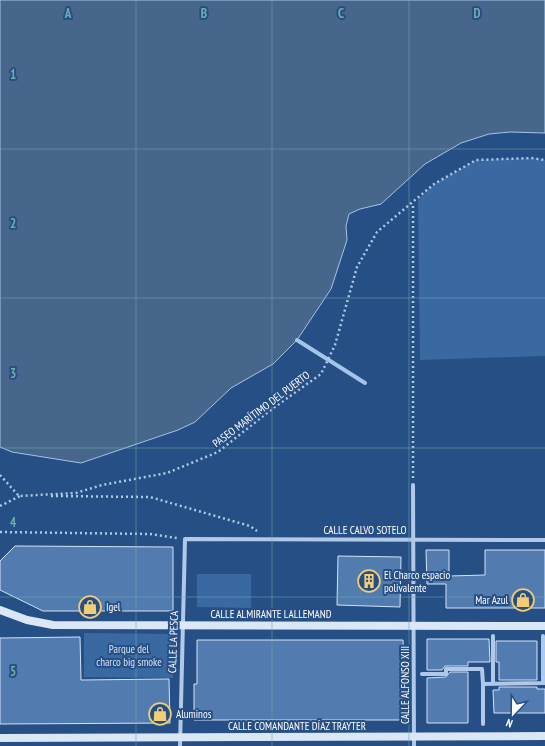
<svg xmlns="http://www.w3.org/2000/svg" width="545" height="746" font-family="'PT Sans Narrow',sans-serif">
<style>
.green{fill:#3a69a2}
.water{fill:#47668c;stroke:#a4c4e9}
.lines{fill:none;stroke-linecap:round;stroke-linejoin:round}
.stream{stroke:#a4c4e9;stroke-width:4}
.building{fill:#527baf;stroke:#d4e3f6}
.path{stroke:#b0c9e8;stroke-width:2.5;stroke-dasharray:2 3;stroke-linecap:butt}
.street{stroke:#b0c9e8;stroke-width:4}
.secondary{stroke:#dae7f7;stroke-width:8}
.grid{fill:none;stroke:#6fada8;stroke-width:1;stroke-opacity:0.55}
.labels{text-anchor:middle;stroke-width:4;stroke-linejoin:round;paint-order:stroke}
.street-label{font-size:11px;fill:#fff;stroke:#264f85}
.poi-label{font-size:11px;fill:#fff;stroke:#264f85;text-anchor:start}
.park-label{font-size:11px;fill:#d4e3f6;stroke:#264f85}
.grid-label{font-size:13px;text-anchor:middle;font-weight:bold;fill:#6fada8;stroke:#264f85;stroke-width:4;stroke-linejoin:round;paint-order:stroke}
</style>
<rect width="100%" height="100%" fill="#264f85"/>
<path class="green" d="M532,158L545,160V356L420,360L418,199L434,184L476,160Z
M197,574H251V608L197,607Z
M84,633L175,634L173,678L84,677Z"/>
<path class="water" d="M0,0H545V133L510,132L489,134L461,143L425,164L381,204L360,209L349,214L346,226L347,240L331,289L297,340L273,364L231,388L195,422L178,430L81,463L12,452L0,447Z"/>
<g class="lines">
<path class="stream" d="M297,340L365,383"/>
</g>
<path class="building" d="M15,546L173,547V611H43L0,590V561Z
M426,550H449V576L485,575V550H545V608H446V584H427Z
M338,556L401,557L400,607L337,605Z
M80,637L81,680L169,679L170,723L0,724V638Z
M427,639H489L490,662H468V666H445L442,670H427Z
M197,640H403L406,720H194V684H197Z
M496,641H537V680H499V662H496Z
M450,672H468V723H427V678L446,677Z
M499,687H537V689H545V713H494L493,690H499Z"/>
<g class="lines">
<path class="path" d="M0,475L19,496L76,493L102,485L167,473L218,452L272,409L321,374L335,345L357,267L377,232L434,184L476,160L532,158L545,160
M413,478V203
M51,496L150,497L250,526L257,531
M0,506L20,496
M0,532L150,534L177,538"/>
<path class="street" d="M413,485L414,746
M543,636V683
M422,674H446V669H482L483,684
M493,683V636
M483,724V684L545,683
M180,746L185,539L545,540"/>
<path class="secondary" d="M0,610L27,620L53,625L545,626
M0,738L545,736"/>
</g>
<path class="grid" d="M136,0V746M272,0V746M409,0V746M0,149H545M0,298H545M0,448H545M0,597H545"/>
<defs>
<g id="building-ring" transform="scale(1.15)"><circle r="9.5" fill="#264f85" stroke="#f1cd75" stroke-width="1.5"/><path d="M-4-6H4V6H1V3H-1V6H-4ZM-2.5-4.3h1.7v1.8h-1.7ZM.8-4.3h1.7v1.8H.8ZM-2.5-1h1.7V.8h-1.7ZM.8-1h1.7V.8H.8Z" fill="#f1cd75"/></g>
<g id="shop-ring" transform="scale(1.15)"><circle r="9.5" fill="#264f85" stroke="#f1cd75" stroke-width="1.5"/><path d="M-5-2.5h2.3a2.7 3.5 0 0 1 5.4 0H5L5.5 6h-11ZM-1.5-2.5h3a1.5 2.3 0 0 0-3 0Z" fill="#f1cd75"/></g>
</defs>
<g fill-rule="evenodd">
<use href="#building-ring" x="369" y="581"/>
<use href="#shop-ring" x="523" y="600"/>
<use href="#shop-ring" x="90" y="607"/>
<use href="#shop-ring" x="160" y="714"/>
</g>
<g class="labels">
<g class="street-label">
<text transform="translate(261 409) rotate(-37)" y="4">PASEO MARÍTIMO DEL PUERTO</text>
<text x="365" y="534">CALLE CALVO SOTELO</text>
<text x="271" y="618">CALLE ALMIRANTE LALLEMAND</text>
<text transform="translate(173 642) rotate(-88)" y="4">CALLE LA PESCA</text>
<text transform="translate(405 685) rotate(-90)" y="4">CALLE ALFONSO XIII</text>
<text x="297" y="730">CALLE COMANDANTE DÍAZ TRAYTER</text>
</g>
<g class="poi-label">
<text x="384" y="579">El Charco espacio<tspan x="384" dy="13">polivalente</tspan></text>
<text x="508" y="604" text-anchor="end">Mar Azul</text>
<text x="106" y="611">Igel</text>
<text x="176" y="718">Aluminos</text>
</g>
<g class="park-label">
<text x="129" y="653">Parque del<tspan x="129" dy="13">charco big smoke</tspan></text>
</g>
</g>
<g class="grid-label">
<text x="68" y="18">A</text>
<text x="204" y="18">B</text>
<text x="341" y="18">C</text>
<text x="477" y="18">D</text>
<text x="13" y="79">1</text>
<text x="13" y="228">2</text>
<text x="13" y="378">3</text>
<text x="13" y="527">4</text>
<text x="13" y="676">5</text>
</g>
<g transform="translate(513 714) rotate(202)" stroke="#264f85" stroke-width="3" paint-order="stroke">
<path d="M0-3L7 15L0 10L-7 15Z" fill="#ffffff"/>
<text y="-6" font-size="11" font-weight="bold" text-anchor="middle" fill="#ffffff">N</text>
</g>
</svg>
